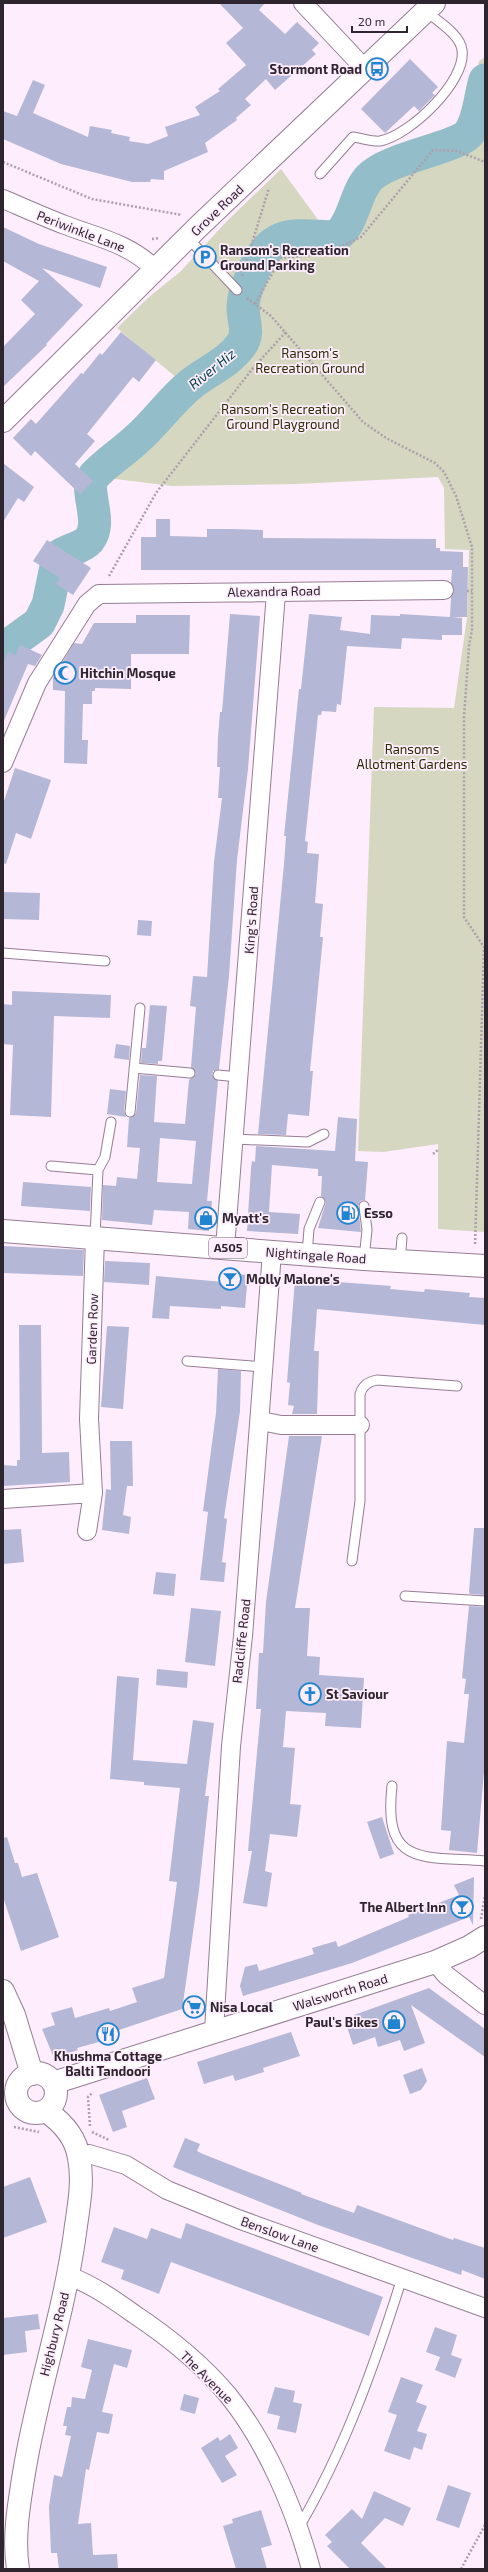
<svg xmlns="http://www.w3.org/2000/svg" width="488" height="2572" font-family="'Exo 2',sans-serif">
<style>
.green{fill:#d5d7c0}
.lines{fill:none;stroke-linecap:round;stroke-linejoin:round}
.river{stroke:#94bdca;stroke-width:33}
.building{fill:#b5b7d7;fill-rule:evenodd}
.service-casing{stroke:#967d94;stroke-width:11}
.minor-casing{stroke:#967d94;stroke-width:20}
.tertiary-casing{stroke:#967d94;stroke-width:24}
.secondary-casing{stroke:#967d94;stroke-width:24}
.primary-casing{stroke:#967d94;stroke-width:24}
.path{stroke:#ad9fac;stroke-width:2.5;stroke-dasharray:2 2;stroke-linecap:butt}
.service{stroke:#fff;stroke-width:9}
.minor{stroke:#fff;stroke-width:18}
.tertiary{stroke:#fff;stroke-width:22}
.secondary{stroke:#fff;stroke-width:22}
.primary{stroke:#fff;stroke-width:22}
.labels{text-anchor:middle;stroke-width:3.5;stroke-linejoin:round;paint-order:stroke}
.shield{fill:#feedfc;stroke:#6d616c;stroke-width:1}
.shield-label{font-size:12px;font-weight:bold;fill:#2f252f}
.poi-label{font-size:13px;font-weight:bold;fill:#2f252f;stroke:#feedfc;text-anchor:start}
.street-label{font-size:13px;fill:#2f252f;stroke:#feedfc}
.park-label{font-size:13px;fill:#2b2c00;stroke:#feedfc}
.water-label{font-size:14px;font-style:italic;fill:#02424f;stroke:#feedfc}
</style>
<rect width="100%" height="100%" fill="#feedfc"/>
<path class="green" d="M485,57V1232L438,1229V1144L383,1152L358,1151L374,707L454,708L467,618L469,550L445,549L444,488L438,477L297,484L172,486L99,477L149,433L190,389L117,328L149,297L181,271L227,221L281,169L327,232L337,241L345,238L367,187L376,175L423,155L448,134L469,109L479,61Z"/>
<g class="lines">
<path class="river" d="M3,649L39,623L48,605L58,557C67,549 81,549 89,540C104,521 83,491 94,476C105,463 126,450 138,438C157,421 171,400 191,384C207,371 228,363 241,345C250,333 243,321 243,308C243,294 249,283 254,270C273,228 295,236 334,237C353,229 354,194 369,178C389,157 458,148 469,133C479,120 480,96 485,80"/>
</g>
<path class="building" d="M219,3H265L259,10L285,34L297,22L319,43L312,50L316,54L275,90L266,79L245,99L251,105L236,118L237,120L205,143L208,152L164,171V180L151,179L150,182H132L61,164L3,139V111L17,116L33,80L45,85L33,113L88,137L90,126L112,130L111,133L130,137L129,141L148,144L168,136L165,127L200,115L195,107L220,91L218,89L246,65L226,43L243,28Z
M410,59L438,87L432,93L435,95L419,111L414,106L385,133L361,109Z
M3,227L39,244L107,267L100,288L42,268L83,305L46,344L47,345L3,387V347L35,314L21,300L39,281L3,261Z
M121,332L156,360L139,382L133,377L87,434L95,441L75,464L93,481L80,494L35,451L31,456L13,438L31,419L36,424L81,373L83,374L100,353L102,355Z
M3,463L34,487L24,502L18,498L3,522Z
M156,519H170V536L207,537V529H231L263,530V538L436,539V548H440V551L463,552V567H468L467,617H453L462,618V635H442V640L402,638L401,649L347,646L341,705L337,704L336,712L322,711L321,715H318L305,841L308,842L307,853L319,854L315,903L323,904L320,937H323L310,1071H313L309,1116L288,1114L286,1135L258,1134L284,864L286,836H284L299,689H301L309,614L342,617L340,630L370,634L371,615L400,616V614L450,617L451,597L454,590L451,583L452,570H141V537H156Z
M47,540L91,568L73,595L56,584L60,578L33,561Z
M230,614L260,616L248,769L237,860L229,976L219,1069L213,1071L212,1075L218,1081L207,1201H212L209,1231L188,1229L189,1212L154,1210L152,1225L102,1220L103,1185L116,1186L117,1177L137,1179L140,1148L127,1147L129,1118L136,1113L140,1075L157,1076L154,1122L185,1124L189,1080L196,1074L191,1067L196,1007L190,1006L193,976L207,977L214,862L222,798H218L220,767H217L218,737L220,712H222ZM160,1138L196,1141L192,1184L157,1182Z
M136,615H190L189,654H131V689L95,688V691H92V704H83L82,740H88L87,764L64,763L65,691L53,690V678L74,643L82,644L94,623H136Z
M20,645L42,655L35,666L28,664L3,723V663L8,652L15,655Z
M15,768L51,780L31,839L16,833L6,864L3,863V804Z
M3,892L40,893L39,920L3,919Z
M138,920L152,921L151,936L137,935Z
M12,991L111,995L110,1018L54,1016L51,1117L10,1115L13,1045L3,1044V1004L12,1005Z
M150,1005L167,1006L162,1061H158V1064L141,1063L142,1048H146Z
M116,1044L130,1046L129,1060L114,1058Z
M110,1089L126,1091L124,1111L126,1117L107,1114Z
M338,1117L357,1119L355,1161L368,1162L365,1200L360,1201L358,1206L361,1232L318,1228L326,1202L321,1196L322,1176H318V1169L272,1165L269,1212L300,1214L298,1234L247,1231L251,1168L252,1161L255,1162L256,1146L335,1151Z
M23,1182L91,1187L90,1211L21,1206Z
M3,1246L84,1250L83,1276L3,1273Z
M105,1261L150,1263L149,1285L104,1282Z
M223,1273L248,1275L245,1308L221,1306V1309L170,1306L169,1319L152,1318L156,1276L223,1282Z
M295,1279L379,1285L391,1286L390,1289L424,1292L425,1289L470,1293L469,1297L485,1298V1325L317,1309L314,1351H319L317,1414H292L294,1406L288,1405L290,1383L287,1382Z
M19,1325H41L42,1453L69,1452L70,1482L3,1486V1465L17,1466V1460H20Z
M107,1326L129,1327L123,1409L101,1407Z
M218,1369L241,1371L240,1411L224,1518L227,1519L222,1562L226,1563L224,1582L200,1580L208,1512L203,1511L216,1413Z
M289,1436H322L295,1608H310L307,1656L320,1657L319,1675L364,1678L361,1728L325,1726L326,1713L286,1711L283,1747L295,1748L290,1804L301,1805L297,1837L270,1834L265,1871L272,1873L267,1907L243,1903L252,1851H248L261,1709H256L259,1653H263L266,1602Z
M110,1441H132L133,1486H127L123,1515L131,1517L129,1534L102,1530L106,1489L111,1490Z
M474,1528H485V1595L470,1594L469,1592Z
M21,1529L24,1562L3,1564V1530Z
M156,1572L176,1574L174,1596L153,1594Z
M469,1606L485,1607V1760L477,1853L449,1850L451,1831L441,1830L447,1741L464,1743L469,1694H464L466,1679L462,1678Z
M191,1608L221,1611L215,1666L185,1662Z
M157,1669L188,1672L187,1688L156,1685Z
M117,1676L139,1678L133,1760L187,1764L193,1720L214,1723L205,1796H209L199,1890L183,2003L185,2008L116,2031L117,2037L77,2048L78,2050L54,2058L42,2029L55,2025L51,2013L72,2007L75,2018L109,2008L110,2011L137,2002L132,1988L164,1978L177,1882L169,1881L180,1788L144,1785V1782L110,1779Z
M382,1817L394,1854L380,1859L367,1822Z
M7,1837L15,1863H18L22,1877L37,1873L59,1937L21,1951L3,1897V1838Z
M474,1877L473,1925L469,1917L352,1963L243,1996L240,1986L245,1967L257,1964L259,1971L314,1954L312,1948L336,1941L338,1947L409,1917L408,1915L459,1895L454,1885Z
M429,1988L485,2029V2057L411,2005L425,2043L404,2051L400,2040L378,2047L375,2037L353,2045L346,2024L356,2021L354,2015Z
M291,2032L300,2056L263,2068L264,2072L235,2081L233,2075L204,2084L197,2062Z
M422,2068L427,2081L421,2090L410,2094L403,2075Z
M147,2078L155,2099L122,2111L127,2127L113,2132L99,2095Z
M185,2138L200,2144L197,2151L203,2154L302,2193L301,2194L354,2213L357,2205L453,2240L454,2238L485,2248V2279L462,2270L461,2275L318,2225L173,2167Z
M30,2177L47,2222L3,2238V2187Z
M186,2223L383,2297L369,2336L171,2262L159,2294L121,2279L124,2270L101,2262L114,2227L147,2239L151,2228L181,2239Z
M38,2314L40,2329L25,2331L27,2352L3,2355V2318Z
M435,2327L457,2335L451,2355L462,2359L455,2378L435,2370L440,2357L426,2352Z
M88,2339L132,2350L127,2368L114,2364L102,2412L113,2414L109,2434L97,2432L89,2470L86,2469L78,2524L91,2523L93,2555L117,2554L118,2569H59L57,2553H51L49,2506L54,2475L62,2477L71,2436L65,2435L67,2426H63L67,2407H71L72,2397L85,2399L92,2370L81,2367Z
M401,2377L423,2385L416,2402L427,2406L417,2431L427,2434L422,2450L414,2447L410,2460L384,2451L397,2415L388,2412Z
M275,2387L295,2391L293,2402L302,2404L296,2433L277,2429L280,2416L267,2413Z
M184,2394L199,2398L195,2414L180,2410Z
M230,2434L238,2448L225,2456L237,2475L222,2483L201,2448L218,2437L220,2441Z
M448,2485L471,2493L459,2528L436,2520Z
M374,2491L411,2508L403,2526L385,2518L361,2543L387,2569H350L327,2546L332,2542L325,2535L352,2509L362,2519Z
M261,2510L272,2545L261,2548L267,2569H236L223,2526L233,2523L232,2519Z"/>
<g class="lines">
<g class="service-casing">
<path id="service" d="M320,174L353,137C361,138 373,142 380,141C409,136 467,81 462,50C460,34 437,21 426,11
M188,238L237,290
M3,953L105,961
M134,1068L190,1073
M218,1075L238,1077
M130,1112L140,1008
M234,1139L308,1142L324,1134
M51,1166L98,1170
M364,1206L367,1230L364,1259
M95,1238L98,1170L105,1157L111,1122
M307,1254L309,1229L320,1202
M400,1261L402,1238
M187,1361L264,1367
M352,1561L360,1501V1394C363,1385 368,1382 377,1380L457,1386
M405,1596L485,1601
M392,1786C383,1867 422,1856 485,1861
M299,2527C345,2449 375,2364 402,2278"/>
</g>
<g class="minor-casing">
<path id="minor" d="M303,3L365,69
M3,199C24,208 44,217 65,225C99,238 128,243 155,269
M3,763L37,683L87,604L99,594L444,590
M225,1248L276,593
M261,1421L281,1425H360
M3,1499L93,1493
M87,1531L93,1493L89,1419L95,1238
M435,1962L446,1975L485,2005
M214,2031L231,1746L243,1636L272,1252
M79,2157L89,2154L126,2165L167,2190L238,2219L485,2308
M69,2276C93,2285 113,2299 134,2314C167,2336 202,2364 228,2395C267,2443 295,2510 311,2569"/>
</g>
<g class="tertiary-casing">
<path id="tertiary" d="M3,421L198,227L434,3
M3,1991L14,2015L32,2074
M18,2569C13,2537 19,2504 24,2473C37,2392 64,2314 75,2233C78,2209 84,2183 79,2158C76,2137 62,2122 46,2111"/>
</g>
<g class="secondary-casing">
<path id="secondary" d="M16 2093a20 20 0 1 1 40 0a20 20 0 1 1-40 0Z
M53,2083L435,1962L469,1947L485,1937"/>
</g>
<g class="primary-casing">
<path id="primary" d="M3,1231L364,1259L485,1266"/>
</g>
<path class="path" d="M3,162L92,199L182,215
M152,239L159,238
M242,276L269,188
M247,298L271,316L363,422L386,438L435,463L444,472L456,496L472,547V630L469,646L464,717V917L484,947L475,1246
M255,304L281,258L325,254L361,237L433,150L457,151L485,162
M109,576L156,493L253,368L286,332
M467,591H472
M433,1154L438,1150
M481,1919L485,1895
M90,2126L88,2097L93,2092
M14,2127L39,2132
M92,2132L109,2140
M461,2569L485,2525"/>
<use href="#service" class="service"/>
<use href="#minor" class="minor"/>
<use href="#tertiary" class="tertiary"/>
<use href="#secondary" class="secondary"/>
<use href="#primary" class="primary"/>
</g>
<defs>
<g id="bus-ring" transform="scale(1.15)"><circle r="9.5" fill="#feedfc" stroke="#2085d0" stroke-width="1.5"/><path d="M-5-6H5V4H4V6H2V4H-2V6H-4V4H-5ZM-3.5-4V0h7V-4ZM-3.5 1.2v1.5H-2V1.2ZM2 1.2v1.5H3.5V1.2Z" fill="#2085d0"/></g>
<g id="parking-ring" transform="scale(1.15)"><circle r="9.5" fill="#feedfc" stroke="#2085d0" stroke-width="1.5"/><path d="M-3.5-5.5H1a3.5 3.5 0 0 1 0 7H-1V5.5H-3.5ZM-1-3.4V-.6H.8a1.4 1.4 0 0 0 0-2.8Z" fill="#2085d0"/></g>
<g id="mosque-ring" transform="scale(1.15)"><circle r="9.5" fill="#feedfc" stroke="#2085d0" stroke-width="1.5"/><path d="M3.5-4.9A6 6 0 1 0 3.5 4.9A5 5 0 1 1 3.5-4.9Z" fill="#2085d0"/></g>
<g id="fuel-ring" transform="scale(1.15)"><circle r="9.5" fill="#feedfc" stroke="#2085d0" stroke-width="1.5"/><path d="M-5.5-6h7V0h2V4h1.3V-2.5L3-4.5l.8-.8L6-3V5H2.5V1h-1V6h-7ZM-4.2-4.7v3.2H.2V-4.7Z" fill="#2085d0"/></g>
<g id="shop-ring" transform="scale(1.15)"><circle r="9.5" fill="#feedfc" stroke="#2085d0" stroke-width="1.5"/><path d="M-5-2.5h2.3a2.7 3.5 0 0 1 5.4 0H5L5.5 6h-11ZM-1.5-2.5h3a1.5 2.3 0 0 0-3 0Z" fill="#2085d0"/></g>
<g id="bar-ring" transform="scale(1.15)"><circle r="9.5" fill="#feedfc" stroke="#2085d0" stroke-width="1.5"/><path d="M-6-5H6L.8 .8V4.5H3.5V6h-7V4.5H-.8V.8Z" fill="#2085d0"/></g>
<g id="church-ring" transform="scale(1.15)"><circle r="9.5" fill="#feedfc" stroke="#2085d0" stroke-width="1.5"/><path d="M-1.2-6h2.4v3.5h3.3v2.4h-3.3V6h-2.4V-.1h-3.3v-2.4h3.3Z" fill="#2085d0"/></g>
<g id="supermarket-ring" transform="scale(1.15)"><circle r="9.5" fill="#feedfc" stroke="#2085d0" stroke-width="1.5"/><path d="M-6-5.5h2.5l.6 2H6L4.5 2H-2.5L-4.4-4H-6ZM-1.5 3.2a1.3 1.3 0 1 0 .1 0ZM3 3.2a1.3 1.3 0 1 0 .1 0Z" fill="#2085d0"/></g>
<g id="restaurant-ring" transform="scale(1.15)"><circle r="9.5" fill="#feedfc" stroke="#2085d0" stroke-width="1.5"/><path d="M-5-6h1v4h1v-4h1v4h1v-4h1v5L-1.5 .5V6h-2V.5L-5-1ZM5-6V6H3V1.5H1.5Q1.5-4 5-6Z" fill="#2085d0"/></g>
</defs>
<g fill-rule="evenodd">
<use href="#bus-ring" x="377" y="69"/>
<use href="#parking-ring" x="205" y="257"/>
<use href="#mosque-ring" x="65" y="673"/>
<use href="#fuel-ring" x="348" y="1213"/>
<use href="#shop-ring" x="206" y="1218"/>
<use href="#bar-ring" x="230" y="1279"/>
<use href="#church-ring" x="310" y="1694"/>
<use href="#bar-ring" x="462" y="1907"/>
<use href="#supermarket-ring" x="194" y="2007"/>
<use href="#shop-ring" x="394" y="2022"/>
<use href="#restaurant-ring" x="108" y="2034"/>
</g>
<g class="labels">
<rect class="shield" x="209" y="1238" width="38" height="20" rx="3"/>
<g class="shield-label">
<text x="228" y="1252">A505</text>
</g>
<g class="poi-label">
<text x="362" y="74" text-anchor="end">Stormont Road</text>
<text x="220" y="255">Ransom's Recreation<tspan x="220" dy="15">Ground Parking</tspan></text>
<text x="80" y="678">Hitchin Mosque</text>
<text x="364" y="1218">Esso</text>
<text x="222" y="1223">Myatt's</text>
<text x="246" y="1284">Molly Malone's</text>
<text x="326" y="1699">St Saviour</text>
<text x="446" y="1912" text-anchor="end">The Albert Inn</text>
<text x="210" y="2012">Nisa Local</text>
<text x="378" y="2027" text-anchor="end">Paul's Bikes</text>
<text x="108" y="2061" text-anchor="middle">Khushma Cottage<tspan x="108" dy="15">Balti Tandoori</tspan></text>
</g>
<g class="street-label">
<text transform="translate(217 210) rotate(-44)" y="5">Grove Road</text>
<text transform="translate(81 231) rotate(21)" y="5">Periwinkle Lane</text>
<text transform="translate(274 591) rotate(-1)" y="5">Alexandra Road</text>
<text transform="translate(251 920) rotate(-86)" y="5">King's Road</text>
<text transform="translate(316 1255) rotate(4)" y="5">Nightingale Road</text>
<text transform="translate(92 1329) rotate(-88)" y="5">Garden Row</text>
<text transform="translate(241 1641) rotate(-84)" y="5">Radcliffe Road</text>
<text transform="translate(340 1992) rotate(-17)" y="5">Walsworth Road</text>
<text transform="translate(280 2234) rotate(20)" y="5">Benslow Lane</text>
<text transform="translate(54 2334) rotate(-76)" y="5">Highbury Road</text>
<text transform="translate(207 2377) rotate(45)" y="5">The Avenue</text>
</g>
<g class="park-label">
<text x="310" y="358">Ransom's<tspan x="310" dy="15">Recreation Ground</tspan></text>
<text x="283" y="414">Ransom's Recreation<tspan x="283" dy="15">Ground Playground</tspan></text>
<text x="412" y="754">Ransoms<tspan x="412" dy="15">Allotment Gardens</tspan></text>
</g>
<g class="water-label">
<text transform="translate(212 369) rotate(-39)" y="5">River Hiz</text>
</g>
</g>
<rect width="488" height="2572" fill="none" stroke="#2f252f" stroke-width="8"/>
<path d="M352 26v6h55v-6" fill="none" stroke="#2f252f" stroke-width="2"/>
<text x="358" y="26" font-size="12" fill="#2f252f" stroke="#feedfc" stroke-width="3" paint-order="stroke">20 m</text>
</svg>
